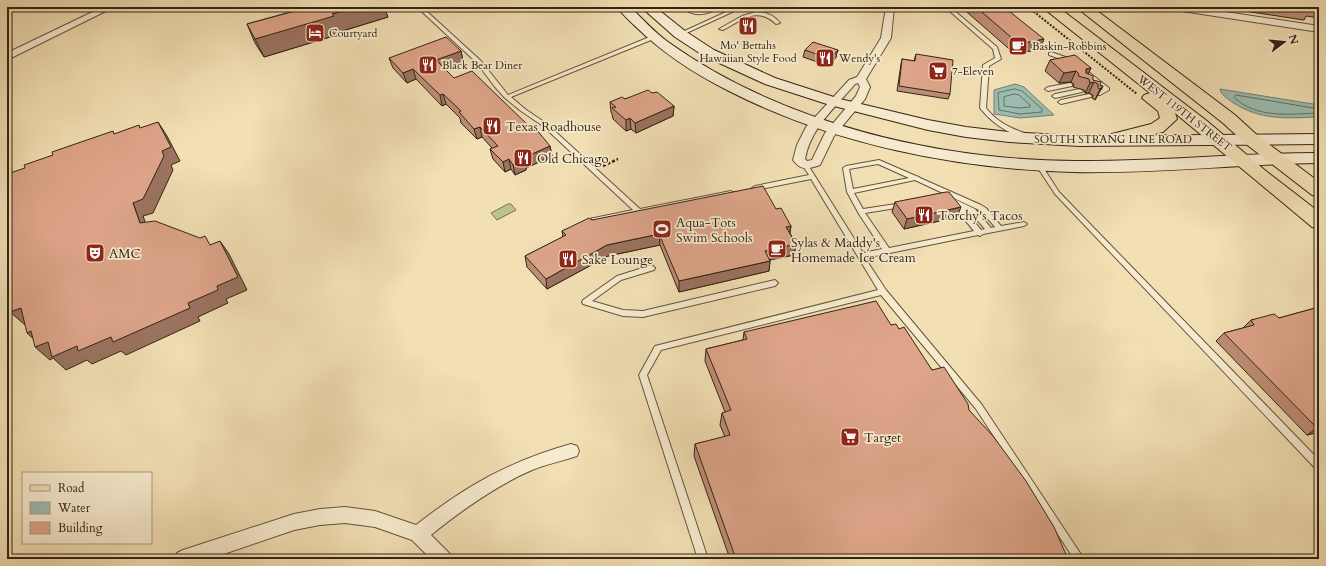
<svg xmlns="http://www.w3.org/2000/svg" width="1326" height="566" font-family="Cardo,serif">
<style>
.green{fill:#bfc18a;stroke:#78734f}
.water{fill:#9bbcb0;stroke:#718072}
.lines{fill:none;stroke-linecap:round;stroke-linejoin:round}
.shore{stroke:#667062;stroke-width:1}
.lane-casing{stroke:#62543c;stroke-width:2}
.street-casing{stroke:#62543c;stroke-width:2}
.secondary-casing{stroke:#322514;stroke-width:2}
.primary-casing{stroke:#322514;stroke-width:2}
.path-far1{stroke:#322514;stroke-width:2;stroke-dasharray:2 1.5;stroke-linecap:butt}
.path{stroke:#322514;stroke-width:2.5;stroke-dasharray:3 2;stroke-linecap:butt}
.lane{fill:#f7eace;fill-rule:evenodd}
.street{fill:#f7eace;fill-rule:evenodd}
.secondary{fill:#f7eace;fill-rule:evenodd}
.primary{fill:#f2dfb4;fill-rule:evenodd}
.wall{fill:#be8d76;stroke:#322514}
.shaded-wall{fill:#9b7360;stroke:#322514}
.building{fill:#dda489;stroke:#322514}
.labels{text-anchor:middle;stroke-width:3.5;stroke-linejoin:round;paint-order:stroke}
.far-poi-label{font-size:11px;fill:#322514;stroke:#f7eace;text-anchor:start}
.far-street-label{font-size:11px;fill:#322514;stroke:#f7eace}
.poi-label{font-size:13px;fill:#322514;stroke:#f7eace;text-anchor:start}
</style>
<rect width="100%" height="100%" fill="#f2dfb4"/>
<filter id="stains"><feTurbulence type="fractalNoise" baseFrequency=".005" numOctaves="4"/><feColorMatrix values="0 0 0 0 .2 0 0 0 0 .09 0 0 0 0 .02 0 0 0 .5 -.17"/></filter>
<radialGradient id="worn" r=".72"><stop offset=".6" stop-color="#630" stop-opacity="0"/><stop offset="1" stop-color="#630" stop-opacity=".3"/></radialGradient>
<path class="green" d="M508,204H511L516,210L497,220L491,213Z"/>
<path class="water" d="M1015,84L1024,87L1054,115L1020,118L994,114V90Z
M1220,89L1319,105V117C1286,118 1261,121 1232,102C1227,98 1221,95 1220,89Z"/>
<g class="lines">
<path class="shore" d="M1015,89L1022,91L1042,109V112L1020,114L999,110L998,93Z
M1015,94L1019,95L1030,105V107L1020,108L1004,106V97Z
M1319,109L1236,95L1234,97C1256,119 1290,114 1319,113"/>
<g class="lane-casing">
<path id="lane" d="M417,7H422L481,61L508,95L652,36H656V38L511,97L525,109L547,124L640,209L731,191L734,193L731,195L594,222H592L591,220L592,218H594L633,210L543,126L521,111L505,98L495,87L477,63Z
M682,7C688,7 691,11 697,12C705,12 712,7 720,7C708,15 693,18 682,7Z
M737,7H743L682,35L678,34Z
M945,7H950L997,47L1001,59L989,66L986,108C997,122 1010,128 1027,134V136C1010,137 990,121 980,108L983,65L995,58L993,49Z
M756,12C766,12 774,15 780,23L776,24C757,6 742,20 723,30L719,29L742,16Z
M1051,52L1074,60L1075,61L1072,63L1049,55V53Z
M1086,70L1109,88V90L1100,95H1096V93L1103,89L1084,73V71Z
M1070,83L1072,84V86L1048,91L1045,89L1048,87Z
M1080,89L1083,91L1082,92L1055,98L1052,96L1055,94Z
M1089,94L1092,96L1091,97L1061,104L1058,102L1061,100Z
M879,160L916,176L919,177L920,178L981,205L986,208L1001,226L1024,222L1027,224L1024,226L983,234L980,236L978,235L865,258L886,290L982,405L1084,559H1074L976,409L881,295L661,350L647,375L708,559H698L639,375L655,346L878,290L811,179L755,190L752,188L755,186L809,175L803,166L804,165H808L863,253L882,249L859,214L847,192L843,168L846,166ZM878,164L909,178L853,189L849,169ZM915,180L977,209L982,212L995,227L991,228L975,209L952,198H950L949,200L957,205L960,214L974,231L889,248L865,213L896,208L899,206L898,204H896L863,209L854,193ZM964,209L971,213L985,229L981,230Z
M1039,163L1041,164L1059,192L1319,460V470L1316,469L1055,194L1036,165Z
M652,265L655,268L654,270L621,280L592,301L623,310L643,311L775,280L778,283L775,286L643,317L623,316L583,304L582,302L583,300L617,276Z"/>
</g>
<g class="street-casing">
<path id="street" d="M103,7H114L7,60V53Z
M886,7H894L891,38L866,79L870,87L865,99L834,136L820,165C808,169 801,171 793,160L797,145L806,127L849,80L857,77L881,38ZM858,83L860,87L856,96L825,133L812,160L807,161L805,159C811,127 835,108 855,84Z
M1178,7H1193L1319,26V32L1182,11L1179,10Z
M571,444L577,446L579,451L577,456C562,461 547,464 532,470C495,486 462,510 431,535L449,553L452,559H431L412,540L375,527L345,523L320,525L294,530L209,559H174L177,553L183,550L294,514L320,509L345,507L375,511L416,525C466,486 510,461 571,444Z"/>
</g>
<g class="secondary-casing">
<path id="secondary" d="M617,7H630C642,18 654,32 668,42C781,123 936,160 1075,161C1156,162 1238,153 1319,153V163C1237,164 1155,174 1073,172C957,169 832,144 729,91C693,73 664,54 635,26C629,20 622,14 617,7Z
M641,7H655L685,31L714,50L775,78L840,99L928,120L966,127L1009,132L1080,136L1319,134V144L1080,146L1009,142L966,137L928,130L830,105L765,84L704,56L675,37Z"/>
</g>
<g class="primary-casing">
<path id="primary" d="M1042,7H1058L1207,121L1267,172L1319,212V229L1312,227L1175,113L1177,119L1163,132L1114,144L1108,143L1105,139L1108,135L1151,124L1160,118L1158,111L1142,98L1144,95L1150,93Z
M1076,7H1092L1235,115L1258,136L1319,182V197L1312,195L1246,144L1223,123Z"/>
</g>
<path class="path-far1" d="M1028,7L1137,94
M564,131L580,124"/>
<path class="path" d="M603,166L618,159"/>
<use href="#lane" class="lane"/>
<use href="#street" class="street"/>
<use href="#secondary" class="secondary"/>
<use href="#primary" class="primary"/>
</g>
<path class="wall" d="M293,7L388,17L339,32L340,34L264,57L255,43L247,24L294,11Z
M691,7H704L695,10Z
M961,7H1004L1040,49L1015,54Z
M1161,7H1177L1176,9Z
M1218,7H1319V18L1306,16L1304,20Z
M805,50H838L836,57L829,66L803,57Z
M461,51L463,61L444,68L454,78L533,130L550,146L552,156L526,168V170L515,175L511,169L505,172L493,159L490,149L492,148L482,137L477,139L461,123L460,118L446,104L442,106L416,79L407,83L393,68L389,58Z
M916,54L950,94L948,99L897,91L901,64L902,59L914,61Z
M1050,60L1091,68L1088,74L1093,80L1100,86H1103L1095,100L1092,98L1093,95L1089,93H1085L1084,90L1073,87L1074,84L1071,82L1059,83L1045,71Z
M652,93L674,106L673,116L636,133L631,129L626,131L613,119L612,114L611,112L610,102Z
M895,202L957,217L904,229L892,212Z
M776,209L791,226L790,233L796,244L794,255L770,260L769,271L679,292L660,245L608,256L547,289L527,267L525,256L563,237L562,231L592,220Z
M1319,307V432L1307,435L1216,341L1224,333L1243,328L1251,320L1279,318Z
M891,325L899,329L932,370L969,410L1068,559H730L694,456L695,444L725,437L720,425L722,413L725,412L705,361L706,349L743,340L744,332Z"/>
<path class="shaded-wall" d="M355,7H384L388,17L339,32L340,34L264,57L255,39L332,14Z
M695,7H704L695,10Z
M1044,39L1040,49L1015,54L1019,44Z
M838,50L836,57L829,66L830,59Z
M461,51L463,61L438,71L436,60Z
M1091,68L1086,78V69Z
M413,69L416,79L407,83L403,73Z
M1076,71L1071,82L1059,83L1064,73Z
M1094,82L1089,93H1085L1090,83Z
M1103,86L1097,96L1095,100L1100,89Z
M443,94L446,104L442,106L440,95Z
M674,106L673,116L636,133L635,123Z
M630,118L631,129L626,131V120Z
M158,122L167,136L180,161L171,165L173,170L153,213L143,216L151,237L140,223L133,203Z
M480,127L482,137L477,139L474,129Z
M550,146L552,156L526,168V170L515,175L513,165L523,158Z
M509,159L511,169L505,172L503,162Z
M961,207L957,217L904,229L907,219Z
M791,226L789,236L786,227Z
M659,234L660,245L608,256L547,289L546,279L607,245Z
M220,241L229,254L247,290L226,299L228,303L198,317L200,321L126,355L121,351L92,364L87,360L66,370L53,358L50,360L35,347L40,345L27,333L31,331L48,342L77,346L188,303L217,286Z
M796,244L794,255L763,261L765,251Z
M770,261L769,271L679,292V281Z
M21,308L35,321L25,325L10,312Z
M1317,428H1319V432L1307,435Z"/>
<path class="building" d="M293,7H355L332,14L334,16L255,39L247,24L295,11Z
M976,7H1004L1044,39L1019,44Z
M1303,7H1312V8Z
M446,37L461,51L436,60L454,78L472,71L533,130L536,129L550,146L523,158L524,160L513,165L509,159L503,162L490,149L498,146L480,127L474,129L459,112L461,111L443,94L440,95L413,69L403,73L389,58Z
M813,42L838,50L830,59L805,50Z
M916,54L953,60L950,94L899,86L902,59L915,61Z
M1075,55L1091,68L1086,69V73L1093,76V80L1101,82L1100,86H1103L1100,89L1098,88V84L1094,82L1090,83L1089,79L1078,76L1079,74L1076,71L1064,73L1050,60Z
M648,90L652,93L657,92L674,106L635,123L630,118L626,120L612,108L616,107L610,102L622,97L625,99Z
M158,122L171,147L162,151L164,156L143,199L133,203L140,223L155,221L200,238L205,236L210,245L220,241L238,277L217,286L218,290L188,303L190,308L113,342L111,337L78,351L77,346L52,357L48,342L35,347L31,331L27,333L21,308L10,312L7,297V185H8L7,182V174L25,168L24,165L53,155L52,152L113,131L114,134L139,125L140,128Z
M763,186L776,209L781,208L791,226L786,227L796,244L765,251L770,261L679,281L659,234L607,245L546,279L525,256L566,235L562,231L589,218L592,220Z
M946,192H949L961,207L907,219L895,202Z
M876,301L891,325L896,324L899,329L904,327L932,370L944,367L968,404L969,410L993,436L1026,481L1054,527L1068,559H736L695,444L730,435L722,413L731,410L706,349L747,339L744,332Z
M1319,307V428H1317L1224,333L1254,325L1251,320L1274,314L1279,318Z"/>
<defs>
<g id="restaurant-square" transform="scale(1)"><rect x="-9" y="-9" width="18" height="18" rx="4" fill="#8f2418" stroke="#f7eace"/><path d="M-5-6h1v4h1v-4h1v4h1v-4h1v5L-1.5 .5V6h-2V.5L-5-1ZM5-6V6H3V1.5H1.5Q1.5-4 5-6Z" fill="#fff"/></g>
<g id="hotel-square" transform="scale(1)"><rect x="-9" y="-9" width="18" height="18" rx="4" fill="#8f2418" stroke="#f7eace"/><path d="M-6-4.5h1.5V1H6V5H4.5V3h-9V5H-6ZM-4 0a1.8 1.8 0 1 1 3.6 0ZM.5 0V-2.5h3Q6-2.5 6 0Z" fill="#fff"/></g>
<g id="cafe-square" transform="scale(1)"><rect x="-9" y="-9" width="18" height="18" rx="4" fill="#8f2418" stroke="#f7eace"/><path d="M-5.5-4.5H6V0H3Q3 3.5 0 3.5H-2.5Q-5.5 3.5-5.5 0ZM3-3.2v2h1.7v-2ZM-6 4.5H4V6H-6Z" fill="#fff"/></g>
<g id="supermarket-square" transform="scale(1)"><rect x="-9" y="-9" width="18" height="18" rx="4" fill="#8f2418" stroke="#f7eace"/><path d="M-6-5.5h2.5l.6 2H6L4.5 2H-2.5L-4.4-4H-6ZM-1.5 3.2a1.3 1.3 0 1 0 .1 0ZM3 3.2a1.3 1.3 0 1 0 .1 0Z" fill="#fff"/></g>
<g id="stadium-square" transform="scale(1)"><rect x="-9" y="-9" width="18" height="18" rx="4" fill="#8f2418" stroke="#f7eace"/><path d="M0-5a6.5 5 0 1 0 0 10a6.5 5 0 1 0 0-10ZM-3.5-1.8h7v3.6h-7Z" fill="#fff"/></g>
<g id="theatre-square" transform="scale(1)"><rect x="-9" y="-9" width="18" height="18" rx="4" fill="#8f2418" stroke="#f7eace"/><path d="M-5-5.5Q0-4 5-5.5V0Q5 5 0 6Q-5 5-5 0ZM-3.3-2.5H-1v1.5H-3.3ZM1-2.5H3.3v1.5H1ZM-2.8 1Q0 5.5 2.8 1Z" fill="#fff"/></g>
</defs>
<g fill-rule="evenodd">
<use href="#restaurant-square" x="748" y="26"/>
<use href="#hotel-square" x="315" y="33"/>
<use href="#cafe-square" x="1018" y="46"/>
<use href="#restaurant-square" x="825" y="58"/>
<use href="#restaurant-square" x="428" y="65"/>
<use href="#supermarket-square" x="938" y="71"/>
<use href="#restaurant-square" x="492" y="126"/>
<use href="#restaurant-square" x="523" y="158"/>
<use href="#restaurant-square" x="924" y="215"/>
<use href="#stadium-square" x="662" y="229"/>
<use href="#cafe-square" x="777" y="249"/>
<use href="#theatre-square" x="95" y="253"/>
<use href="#restaurant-square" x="568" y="259"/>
<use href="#supermarket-square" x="850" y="437"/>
</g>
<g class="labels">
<g class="far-poi-label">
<text x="329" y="37">Courtyard</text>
<text x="748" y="49" text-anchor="middle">Mo' Bettahs<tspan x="748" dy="13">Hawaiian Style Food</tspan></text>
<text x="1032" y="50">Baskin-Robbins</text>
<text x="839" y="62">Wendy's</text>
<text x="442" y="69">Black Bear Diner</text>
<text x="952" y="75">7-Eleven</text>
</g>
<g class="far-street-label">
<text transform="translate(1185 113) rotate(38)" y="4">WEST 119TH STREET</text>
<text x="1113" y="143">SOUTH STRANG LINE ROAD</text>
</g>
<g class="poi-label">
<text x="506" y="131">Texas Roadhouse</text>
<text x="537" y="163">Old Chicago</text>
<text x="938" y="220">Torchy's Tacos</text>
<text x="676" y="227">Aqua-Tots<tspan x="676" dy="15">Swim Schools</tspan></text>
<text x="791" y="247">Sylas &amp; Maddy's<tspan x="791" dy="15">Homemade Ice Cream</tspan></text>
<text x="109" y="258">AMC</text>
<text x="582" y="264">Sake Lounge</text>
<text x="864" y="442">Target</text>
</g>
</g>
<rect width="1326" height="566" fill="none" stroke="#f2dfb4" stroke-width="24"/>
<rect x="8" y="8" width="1310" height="550" fill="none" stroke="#322514" stroke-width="2"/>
<rect x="12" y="12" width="1302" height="542" fill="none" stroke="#322514"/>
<rect x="22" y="472" width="130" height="72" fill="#f7eace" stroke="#a89b84"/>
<rect x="30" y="485" width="20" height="6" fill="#f2dfb4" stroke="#a89b84"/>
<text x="58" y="492" font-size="12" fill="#322514">Road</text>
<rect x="30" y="502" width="20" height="12" fill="#9bbcb0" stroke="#a89b84"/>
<text x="58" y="512" font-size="12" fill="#322514">Water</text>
<rect x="30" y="522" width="20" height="12" fill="#dda489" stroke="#a89b84"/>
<text x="58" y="532" font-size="12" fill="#322514">Building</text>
<g transform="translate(1284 42) rotate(74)" stroke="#f7eace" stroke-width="3" paint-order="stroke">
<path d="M0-3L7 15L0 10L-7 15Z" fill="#322514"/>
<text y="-6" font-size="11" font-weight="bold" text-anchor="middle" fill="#322514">N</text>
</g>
<rect width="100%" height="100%" filter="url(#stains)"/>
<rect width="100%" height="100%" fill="url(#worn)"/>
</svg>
